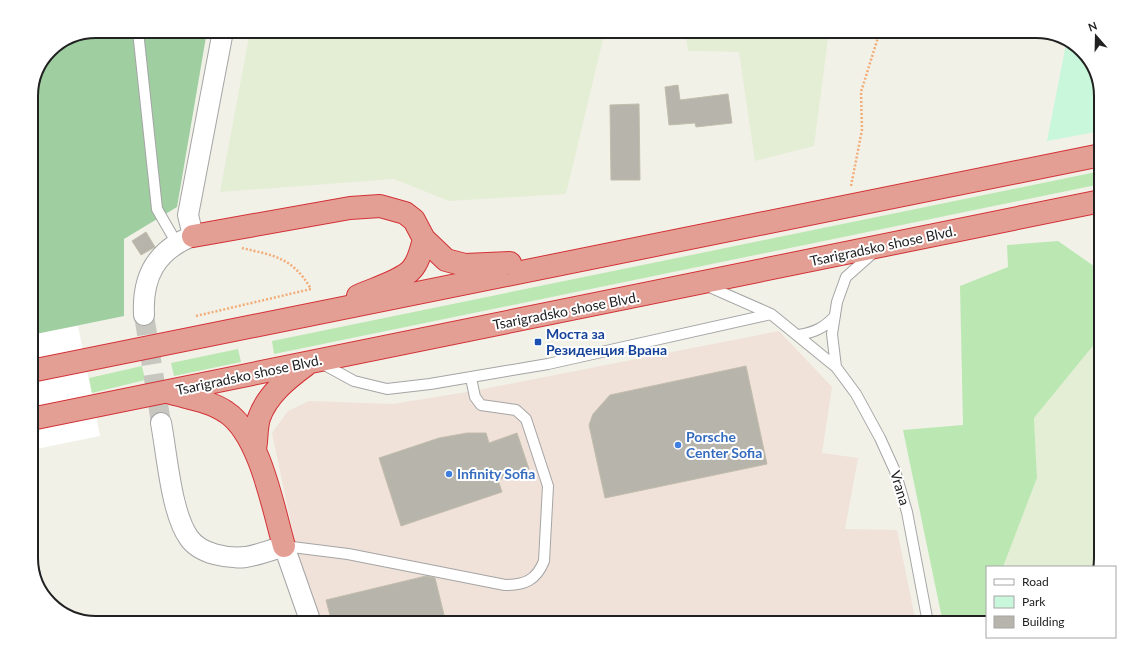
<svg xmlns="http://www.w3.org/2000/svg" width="1132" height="654" font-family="Lato,sans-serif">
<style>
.commercial{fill:#f0e1d9}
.farmland{fill:#e4eed5}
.grass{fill:#bbe8b2}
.forest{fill:#9fcea1}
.park{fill:#c9f7dc}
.water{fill:#abc1dc}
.pier{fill:#fff}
.building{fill:#b7b4ab;stroke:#c2bdab}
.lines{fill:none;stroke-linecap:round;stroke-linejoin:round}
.street-tunnel{stroke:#c7c7c0;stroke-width:20;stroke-dasharray:20 10;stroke-linecap:butt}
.lane-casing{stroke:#a5a5a5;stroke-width:12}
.street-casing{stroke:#a5a5a5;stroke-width:22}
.highway-casing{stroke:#d33135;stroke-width:24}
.path{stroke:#f3ac77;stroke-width:2.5;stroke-dasharray:2 2;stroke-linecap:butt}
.lane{stroke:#fff;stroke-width:10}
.street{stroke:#fff;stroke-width:20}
.highway{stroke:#e49f95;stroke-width:22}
.transit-dot{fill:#1a4fb4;stroke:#fff;stroke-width:1.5}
.shop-dot{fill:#3f7fe0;stroke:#fff;stroke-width:1.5}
.labels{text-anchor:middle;stroke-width:4;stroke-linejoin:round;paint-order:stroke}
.street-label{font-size:14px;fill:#212121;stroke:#fff}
.transit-label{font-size:14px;font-weight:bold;fill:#164399;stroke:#fff;text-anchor:start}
.shop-label{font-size:14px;font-weight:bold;fill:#366cbe;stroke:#fff;text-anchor:start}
.rim{fill:none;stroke:#212121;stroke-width:2}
</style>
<rect width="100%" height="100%" fill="#f1f1e8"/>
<path class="commercial" d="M779,331L832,387L822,453L858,458L845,529L897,530L916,623H321L299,561L272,433L288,411L309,401L393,404L473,391Z"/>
<path class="farmland" d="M250,31H605L566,194L449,201L394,179L220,192Z
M685,31H829L814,146L755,161L739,52L688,51Z
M1101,336V558L1099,567H1003L1037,478L1034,418Z"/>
<path class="grass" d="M1101,171V184L274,354L272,341Z
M1058,241L1101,271V336L1034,418L1037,478L1003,567H987V623H943L903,430L963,425L960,286L1008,267L1007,245Z
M238,349L241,362L174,376L171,363Z
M142,366L145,380L92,393L89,378Z"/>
<path class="forest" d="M96,31H207L177,207L124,239V316L31,335V92L50,50Z"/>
<path class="park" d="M1067,39L1092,63L1101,92V131L1047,141Z"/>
<path class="water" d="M31,439L35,467L36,555L48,599L40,591L31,562Z"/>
<path class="pier" d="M78,326L100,436L31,450V335Z"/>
<path class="building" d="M678,85L680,100L728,94L732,123L696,127L695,123L669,125L665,87Z
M639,104L640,180H611L610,105Z
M146,232L155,247L141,255L132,241Z
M746,366L767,464L605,498L589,425L593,414L610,395Z
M467,433H486L489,443L517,433L529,469L498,480L502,492L401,526L379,458L439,438Z
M426,576L435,578L446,623H332L326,600Z"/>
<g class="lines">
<path class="street-tunnel" d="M144,315L161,423"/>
<g class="lane-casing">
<path id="lane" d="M138,31L157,209L176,242
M705,285L771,314L836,367L856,394L880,438L895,471L907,512L928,623
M799,335C815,332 824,328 835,316
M321,363L354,381L387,389L430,384L548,364L771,314
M836,367L832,334L837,302L846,277L873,253
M284,546L348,554L505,585C524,585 536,581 544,561L548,486L526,419L516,410L481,405L475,397L471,378"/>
</g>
<g class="street-casing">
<path id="street" d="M144,315C142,277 156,250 193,236L188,215L223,31
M161,423C167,454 171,513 189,538C200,554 228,559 246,557C258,555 272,550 284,546L311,623"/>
</g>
<g class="highway-casing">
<path id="highway" d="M193,236L350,208L380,206L405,213L414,220L424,239L446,260L465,265L510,263
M358,296C373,289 402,281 412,269C419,261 421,250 424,239
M31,371L1101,155
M171,393C189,398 210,401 226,412C260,434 273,508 284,546
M31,419L1101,201
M255,449C257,439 256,428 259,418C267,395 287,379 306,365"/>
</g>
<path class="path" d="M851,186L862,130L861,92L880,31
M196,316L311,289C292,257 275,256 242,248"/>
<use href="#lane" class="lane"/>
<use href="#street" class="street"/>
<use href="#highway" class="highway"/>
</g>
<rect class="transit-dot" x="534" y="338" width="8" height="8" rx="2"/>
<g class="shop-dot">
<circle cx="678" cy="445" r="4"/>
<circle cx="449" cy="474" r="4"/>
</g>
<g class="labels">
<g class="street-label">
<text transform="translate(883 246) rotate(-12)" y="5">Tsarigradsko shose Blvd.</text>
<text transform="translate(566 311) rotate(-11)" y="5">Tsarigradsko shose Blvd.</text>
<text transform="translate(249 375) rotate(-12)" y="5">Tsarigradsko shose Blvd.</text>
<text transform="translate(900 488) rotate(73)" y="5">Vrana</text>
</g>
<g class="transit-label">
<text x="546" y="339">Моста за<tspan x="546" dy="16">Резиденция Врана</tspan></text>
</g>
<g class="shop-label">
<text x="686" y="442">Porsche<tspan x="686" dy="16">Center Sofia</tspan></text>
<text x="457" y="479">Infinity Sofia</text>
</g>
</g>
<path d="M0 0H1132V654H0ZM96 38H1036A58 58 0 0 1 1094 96V558A58 58 0 0 1 1036 616H96A58 58 0 0 1 38 558V96A58 58 0 0 1 96 38Z" fill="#fff" fill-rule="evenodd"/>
<path class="rim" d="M96 38H1036A58 58 0 0 1 1094 96V558A58 58 0 0 1 1036 616H96A58 58 0 0 1 38 558V96A58 58 0 0 1 96 38Z"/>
<rect x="986" y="566" width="130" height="72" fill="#ffffff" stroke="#a6a6a6"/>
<rect x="994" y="579" width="20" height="6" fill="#ffffff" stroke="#a6a6a6"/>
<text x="1022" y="586" font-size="12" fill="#212121">Road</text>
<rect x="994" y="596" width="20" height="12" fill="#c9f7dc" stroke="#a6a6a6"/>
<text x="1022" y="606" font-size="12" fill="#212121">Park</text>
<rect x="994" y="616" width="20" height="12" fill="#b7b4ab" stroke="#a6a6a6"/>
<text x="1022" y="626" font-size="12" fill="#212121">Building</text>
<g transform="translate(1096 36) rotate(340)" stroke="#ffffff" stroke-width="3" paint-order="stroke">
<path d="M0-3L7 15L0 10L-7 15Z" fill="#212121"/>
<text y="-6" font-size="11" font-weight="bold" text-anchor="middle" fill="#212121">N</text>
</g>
</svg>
